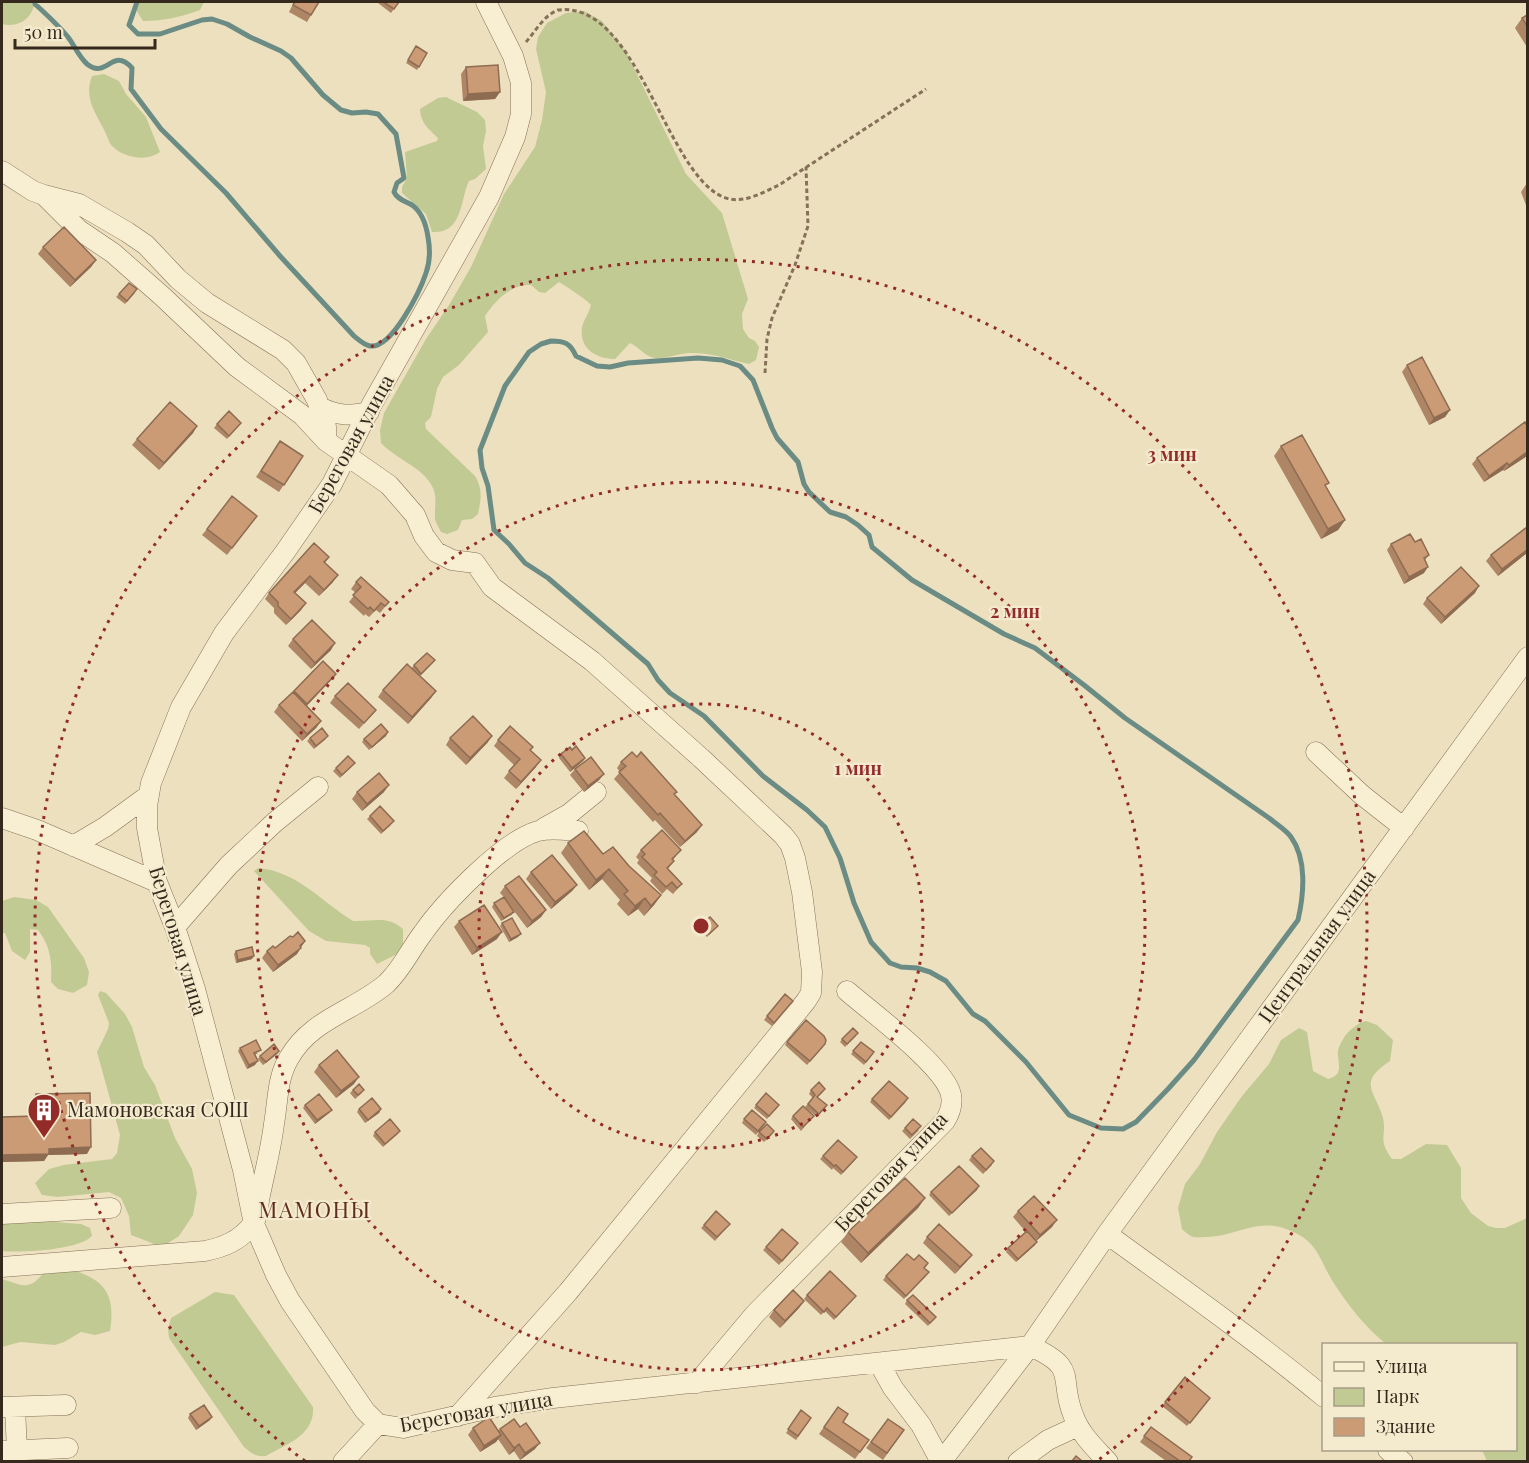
<svg xmlns="http://www.w3.org/2000/svg" width="1529" height="1463" font-family="'Playfair Display',serif">
<style>
.green{fill:#c2ca93}
.lines{fill:none;stroke-linecap:round;stroke-linejoin:round}
.stream{stroke:#6a8c84;stroke-width:5}
.minor-casing{stroke:#857158;stroke-width:21}
.path{stroke:#857158;stroke-width:3;stroke-dasharray:4.5 3;stroke-linecap:butt}
.minor{stroke:#f8eed2;stroke-width:20}
.wall{fill:#ae8565}
.shaded-wall{fill:#8d6c52}
.building{fill:#ca9b75;stroke:#8d6c52;stroke-width:1.5}
.ring{fill:none;stroke:#932b29;stroke-width:3;stroke-dasharray:3 6}
.labels{text-anchor:middle;stroke-width:4.5;stroke-linejoin:round;paint-order:stroke}
.street-label{font-size:20px;fill:#34291c;stroke:#f4eace}
.poi-label{font-size:20px;fill:#34291c;stroke:#f4eace;text-anchor:start}
.quarter-label{font-size:22px;letter-spacing:1.5px;fill:#602c1c;stroke:#f4eace}
.centre{fill:#932b29;stroke:#f4eace;stroke-width:3}
.ring-label{font-size:18px;text-anchor:middle;font-weight:bold;fill:#932b29;stroke:#f4eace;stroke-width:4.5;stroke-linejoin:round;paint-order:stroke}
</style>
<rect width="100%" height="100%" fill="#ede0bf"/>
<path class="green" d="M2,2H35C32,19 19,28 2,24Z
M139,2H204L200,10C181,17 164,21 143,21L136,10Z
M584,11L602,21L626,52L686,174L722,213L748,299L742,314L743,329L749,338L755,341L759,347L756,360L749,364C728,359 710,352 688,353C677,354 665,359 655,358C644,356 639,347 630,343L615,359C597,359 579,349 582,328C583,321 589,313 591,305C586,299 567,287 559,282L545,293L539,292L531,285C511,284 495,301 485,316L488,332L459,365L443,377L437,389L431,417L425,423L426,429L475,476C483,489 481,500 478,514L472,519L462,520L458,530L447,534L441,532C439,528 436,523 435,519C434,508 438,497 432,486C422,467 396,459 381,443L380,430L384,413L426,339L449,305L471,267L504,194L535,147L542,120L546,92L536,49L538,37L547,23L566,13Z
M104,74L119,81L126,94L146,117L160,152C147,162 124,158 112,146C109,143 108,138 106,134C97,114 83,100 92,76Z
M446,97L477,112L485,120L486,131L483,146L486,169L475,179L469,181C460,200 463,234 432,232L426,214L402,193V187L407,178L405,152L437,141L438,138C428,128 421,124 420,109L438,98Z
M258,868C297,871 322,902 353,921C373,922 387,915 403,929V949L397,954L377,964L370,954V948L365,945L326,941L309,931L254,871Z
M14,897L36,900L48,907L84,958L89,972L87,985L73,993L58,989L51,982C52,962 51,947 38,930L30,929V952L25,960L12,951L5,933H2V901Z
M100,991L106,993L125,1014L132,1027L144,1067L155,1085L175,1138L192,1169L197,1193L193,1215L179,1236L162,1247L131,1235L129,1216L121,1198L109,1192L58,1197L42,1195L35,1183L49,1169L64,1165L112,1159L117,1153L120,1135L97,1052L108,1029L109,1023L98,995Z
M1366,1021L1377,1025L1393,1040L1390,1061C1356,1083 1376,1092 1383,1118C1387,1137 1377,1138 1392,1159H1401L1426,1144L1447,1145L1461,1168V1198L1471,1213L1488,1226L1496,1228H1505L1527,1218V1461H1487L1482,1450H1516V1344H1386C1363,1325 1349,1306 1333,1282C1319,1259 1318,1242 1291,1231C1257,1216 1239,1236 1207,1237C1203,1237 1197,1238 1193,1237C1190,1236 1185,1232 1182,1229L1178,1208L1185,1184L1200,1164L1217,1132L1242,1096L1269,1064L1281,1040L1299,1028L1307,1032L1313,1071L1328,1079C1331,1078 1334,1077 1336,1075C1342,1070 1337,1058 1338,1051C1341,1038 1353,1024 1366,1021Z
M13,1219L81,1224L90,1228L92,1236C79,1250 21,1253 2,1251V1222Z
M69,1269C104,1279 116,1293 110,1331L95,1335L81,1332L64,1342L55,1345L20,1342L2,1347V1279C22,1285 29,1292 44,1272Z
M215,1292L234,1295L313,1407C315,1435 287,1444 266,1456C256,1457 251,1453 244,1447L169,1338L168,1329L171,1318Z"/>
<g class="lines">
<path class="stream" d="M35,2V4C46,14 58,25 68,37C74,45 79,57 87,64C107,80 112,46 132,68L131,89L161,129L226,193L280,256L354,336C359,340 364,345 370,346C392,349 420,291 426,273C430,262 430,248 428,237C426,224 422,212 412,205C405,201 397,199 394,192L397,183L404,178L396,134L378,114L366,112L352,113L341,110L323,95L291,58L281,51L250,37L227,24L212,19L202,20L160,34H138L129,25L137,2
M551,341C565,341 570,343 576,356L597,366L610,367L628,363L698,358L722,360L740,366L753,380L772,428L777,438L798,462L804,484L809,492L830,512L846,517L858,525L869,535L872,547L912,580L1004,634L1035,648L1084,685L1125,718L1269,818C1276,824 1286,830 1291,837C1307,859 1304,894 1298,920L1194,1060L1168,1089L1136,1122L1123,1129L1101,1128L1069,1115L1026,1062L985,1021L973,1014L946,981L930,972L917,968L901,967L890,963L871,942L854,903L840,858L825,827L807,810L763,776L704,716L670,693L658,680L648,664L548,578L525,563L509,544L494,530L488,486L482,468L480,450L505,386L529,352L541,344Z"/>
<g class="minor-casing">
<path id="minor" d="M486,2L513,56L521,83V114L515,137L489,197L372,404L332,484L285,552L224,633L181,707L151,783L147,806V828L157,882L175,927L195,989L243,1170L254,1224L276,1275L290,1301L365,1411L378,1424L403,1428L495,1407L553,1398L1030,1346C1081,1369 1057,1377 1074,1417C1081,1435 1095,1448 1108,1462
M2,171L33,191L44,195L79,230L113,253L162,296L237,367L302,415L326,441L389,485L415,515L424,536L436,552L452,560L475,563L492,587L592,661L701,758L783,835L790,844L795,858L802,892L812,972L811,993L806,1001L568,1292L458,1416
M44,195L79,204L127,232L146,245L178,279L207,303L283,350L296,363L317,400L326,427V441
M320,407C337,416 350,416 369,412
M1316,752L1362,795L1404,828
M2,818L37,830L157,882
M544,828L569,814L596,792
M73,846L105,827L149,795
M175,927L229,865L275,822L318,787
M2,1214L111,1208
M1107,1234C1180,1287 1254,1339 1324,1397
M2,1267L205,1251C224,1247 239,1241 252,1225C258,1219 258,1204 260,1195C265,1171 271,1148 274,1124C278,1101 277,1078 289,1058C311,1019 354,1011 386,984C402,969 410,950 423,933C444,903 503,841 538,831C551,828 565,830 578,831
M879,1363L893,1388L921,1425L941,1462
M697,1383L755,1314L945,1121C950,1113 953,1105 951,1095C946,1067 870,1011 847,991
M2,1407L66,1405
M15,1407L17,1451
M1388,1450L1403,1462
M2,1451L68,1448
M343,1462L378,1424
M941,1462L1030,1346L1107,1234L1528,657
M1018,1462L1048,1440L1078,1426"/>
</g>
<path class="path" d="M526,42C536,31 543,16 558,10C637,0 665,172 723,197C742,205 762,193 779,185L926,89
M765,373L767,339L772,318L795,265L808,226L806,167"/>
<use href="#minor" class="minor"/>
</g>
<path class="wall" d="M294,2H319L307,22L289,12Z
M379,2H399L391,13L378,3Z
M1527,15V47L1515,28L1522,18Z
M416,46L427,53L417,70L406,63Z
M466,67L500,92L495,99L463,101L461,74Z
M1527,183V208L1521,192Z
M43,247L96,260L91,267L70,287L38,254Z
M135,293L125,304L116,297L119,294Z
M1407,365L1450,410L1445,417L1429,425L1402,372Z
M241,423L227,439L214,428L217,424Z
M197,426L193,433L159,470L132,445L137,439Z
M280,441L303,456L279,492L256,477Z
M1281,446L1326,487L1345,520L1338,530L1321,539L1274,456Z
M1527,456L1504,471L1503,470L1484,482L1472,464L1477,458Z
M257,516L227,555L202,535L207,529Z
M1415,542L1429,555L1425,560L1424,573L1404,584L1387,550L1391,544Z
M1527,553L1498,576L1486,561L1491,555Z
M329,557L325,563L333,582L319,596L305,583L295,593L306,603L301,610L286,625L274,613V608L265,599L269,593Z
M356,582L389,602L380,613L376,610L369,617L365,614L364,616L349,602L356,593L351,589Z
M1475,593L1441,624L1423,604L1427,598Z
M293,639L331,650L311,669L288,646Z
M435,660L420,676L436,691L431,698L408,724L378,697L383,690L411,669L414,665Z
M323,661L336,674L331,680L306,706L321,721L316,728L302,741L274,712L279,705L293,692Z
M335,696L376,710L371,716L359,729L330,703Z
M386,736L369,750L362,742L364,739Z
M310,738L326,739L314,749L307,741Z
M450,738L488,742L466,765L446,745Z
M498,740L533,747L530,751L536,767L516,789L504,778L514,765L494,746Z
M572,750L585,758L583,761L570,772L559,758L561,754Z
M621,762L675,795L697,832L680,847L655,820L653,822L614,779L620,772L617,768Z
M352,766L340,778L333,771L336,768Z
M575,769L604,774L599,780L584,792L570,775Z
M357,792H384L362,811L352,799Z
M370,816L391,825L381,834L367,819Z
M568,843L603,854L629,866L661,895L654,905L644,916L638,909L628,916L617,904L620,900L602,879L589,890L561,853Z
M641,850L676,856L673,860L674,861L668,869L682,884L673,894L667,889L662,894L650,881L652,878L637,863L639,860L636,857Z
M531,872L577,885L572,891L551,909L526,879Z
M505,886L546,910L541,917L527,928L508,903L514,912L511,915L501,921L492,907L494,903L504,897L500,893Z
M459,921L497,939L472,955L454,927Z
M502,923L518,937L509,942L500,926Z
M701,925L718,926L707,937L698,929Z
M301,947L297,954L273,972L262,958L267,951L275,948Z
M236,951L252,959L236,963L234,954Z
M790,1004L772,1026L764,1020L767,1016Z
M856,1036L845,1047L840,1042L842,1039Z
M787,1042L823,1047L807,1065L785,1045Z
M861,1042L874,1052L864,1065L851,1054Z
M240,1048L258,1053L255,1055V1065L247,1069L238,1051Z
M277,1054L263,1065L258,1059L260,1056Z
M319,1065L354,1084L336,1098L314,1072Z
M353,1090L362,1093L355,1099L350,1093Z
M811,1090L823,1092L817,1098L827,1105L817,1117L805,1107L813,1098L809,1094Z
M36,1094L87,1154L48,1155L44,1161L2,1162V1117L31,1116V1101Z
M872,1099L906,1102L889,1120L870,1102Z
M305,1105L329,1113L315,1124L303,1108Z
M756,1105L777,1108L767,1119L754,1108Z
M359,1109H381L379,1113L365,1123L357,1112Z
M793,1116L811,1119L801,1131L791,1119Z
M744,1119L766,1122L756,1135L742,1123Z
M905,1128L919,1130L910,1139L902,1131Z
M400,1131L398,1134L383,1147L373,1136L375,1132Z
M759,1132L772,1134L764,1142L757,1136Z
M823,1156L854,1161L841,1175L833,1168L832,1170L820,1159Z
M972,1156L992,1165L983,1174L969,1160Z
M977,1190L949,1216L929,1195L931,1192Z
M925,1198L918,1208L861,1263L841,1242L848,1232Z
M1018,1211L1052,1227L1036,1241L1035,1245L1016,1262L1006,1252L1008,1248L1026,1232L1013,1217Z
M704,1225L727,1227L715,1241L701,1228Z
M927,1237L967,1261L955,1274L923,1243Z
M798,1243L779,1265L763,1250L766,1247Z
M914,1260L924,1268L926,1276L904,1299L883,1280L886,1276Z
M807,1295L856,1296L834,1320L825,1311L821,1315L804,1299Z
M907,1300L936,1317L928,1326L905,1304Z
M804,1301L799,1308L780,1328L769,1317L774,1310Z
M1185,1377L1210,1398L1187,1426L1162,1406Z
M838,1407L843,1422L869,1440L855,1459L819,1434Z
M801,1410L811,1418L796,1440L786,1433Z
M190,1414L210,1420L196,1430L188,1418Z
M888,1419L904,1430L883,1460L866,1448Z
M1151,1427L1189,1461H1166L1140,1442Z
M473,1428L498,1431L500,1429L535,1449L520,1460L514,1451L509,1455L498,1439L496,1442L480,1452L468,1435Z"/>
<path class="shaded-wall" d="M500,92L495,99L463,101L468,94Z
M96,260L91,267L70,287L75,280Z
M1450,410L1445,417L1429,425L1434,418Z
M197,426L193,433L159,470L164,463Z
M1527,452V456L1504,471L1509,465Z
M1507,463L1503,470L1484,482L1489,476Z
M1345,520L1338,530L1321,539L1328,529Z
M1527,550V553L1498,576L1502,569Z
M1428,567L1424,573L1404,584L1409,577Z
M338,575L333,582L319,596L324,590Z
M310,576L305,583L290,598L294,592Z
M1479,586L1475,593L1441,624L1445,617Z
M306,603L301,610L286,625L291,619Z
M335,643L331,650L311,669L315,663Z
M336,674L331,680L302,711L307,704Z
M436,691L431,698L408,724L412,717Z
M321,721L316,728L302,741L307,734Z
M388,732L386,736L369,750L372,747Z
M492,736L488,742L466,765L470,758Z
M585,758L583,761L570,772L572,768Z
M541,760L536,767L516,789L521,782Z
M604,774L599,780L584,792L588,786Z
M389,785L384,792L362,811L367,804Z
M702,825L697,832L680,847L685,841Z
M609,869L602,879L589,890L596,880Z
M577,885L572,891L551,909L555,902Z
M661,895L654,905L644,916L651,906Z
M645,898L638,909L628,916L635,906Z
M546,910L541,917L527,928L532,921Z
M514,912L511,915L501,921L504,918Z
M502,932L497,939L472,955L477,948Z
M521,934L518,937L509,942L511,939Z
M305,941L297,954L273,972L278,965Z
M254,956L252,959L236,963L238,960Z
M279,1051L277,1054L263,1065L266,1062Z
M258,1061L255,1065L247,1069L249,1065Z
M359,1077L354,1084L336,1098L341,1091Z
M381,1109L379,1113L365,1123L368,1120Z
M332,1110L329,1113L315,1124L317,1120Z
M91,1147L87,1154L48,1155L44,1161L2,1162V1155L49,1149Z
M979,1186L977,1190L949,1216Z
M925,1198L918,1208L861,1263L868,1253Z
M1057,1220L1052,1227L1035,1242L1040,1235Z
M1037,1242L1035,1245L1016,1262L1018,1259Z
M972,1255L967,1261L955,1274L960,1267Z
M804,1301L799,1308L780,1328L785,1321Z
M212,1417L210,1420L196,1430L199,1426Z
M501,1435L496,1442L480,1452L484,1446Z
M540,1443L535,1449L520,1460L525,1453Z
M519,1444L514,1451L509,1455L514,1448Z"/>
<path class="building" d="M295,2H319L311,15L293,5Z
M383,2H399L394,9Z
M1527,15V26L1522,18Z
M416,46L427,53L419,67L408,60Z
M498,65L500,92L468,94L466,67Z
M64,227L96,260L75,280L43,247Z
M129,283L137,289L127,301L119,294Z
M1422,357L1450,410L1434,418L1407,365Z
M170,402L197,426L164,463L137,439Z
M229,411L241,423L229,436L217,424Z
M1525,422L1527,426V452L1509,465L1507,463L1489,476L1477,458Z
M1302,435L1329,483L1325,485L1345,520L1328,529L1281,446Z
M280,441L303,456L284,485L261,471Z
M232,496L257,516L232,548L207,529Z
M1527,527V550L1502,569L1491,555Z
M1410,534L1415,542L1421,539L1429,555L1424,558L1428,567L1409,577L1391,544Z
M314,543L329,557L324,562L338,575L324,590L310,576L294,592L306,603L291,619L278,606V602L269,593Z
M1461,567L1479,586L1445,617L1427,598Z
M361,577L389,602L385,606L381,603L374,611L370,607L368,609L353,595L361,587L356,582Z
M312,620L335,643L315,663L293,639Z
M427,653L435,660L421,674L414,665Z
M323,661L336,674L307,704L294,691Z
M407,664L436,691L412,717L383,690Z
M348,683L376,710L364,723L335,696Z
M293,692L321,721L307,734L279,705Z
M473,716L492,736L470,758L450,738Z
M381,724L388,732L372,747L364,739Z
M510,726L533,747L530,750L541,760L521,782L509,771L520,759L498,740Z
M322,728L328,736L316,746L310,738Z
M576,746L585,758L572,768L561,754L570,747L572,750Z
M632,752L637,757L641,752L677,792L674,794L702,825L685,841L660,813L658,815L619,772L626,766L621,762Z
M348,756L355,763L342,775L336,768Z
M591,757L604,774L588,786L575,769Z
M379,773L389,785L367,804L357,792Z
M380,806L394,821L383,831L370,816Z
M662,830L681,850L672,859L674,861L667,868L682,884L677,888L672,882L666,887L654,875L657,872L642,857L645,854L641,850Z
M584,831L603,854L613,847L629,866L661,895L651,906L645,898L635,906L624,894L628,891L609,869L596,880L568,843Z
M552,855L577,885L555,902L531,872Z
M519,876L546,910L532,921L505,886Z
M504,897L514,912L504,918L494,903Z
M484,905L502,932L477,948L459,921Z
M710,917L718,926L709,934L701,925Z
M512,918L521,934L511,939L502,923Z
M298,932L305,941L300,946L301,948L278,965L267,951L273,946L275,948L290,936L293,937Z
M252,947L254,956L238,960L236,951Z
M785,994L793,1001L774,1023L767,1016Z
M806,1020L824,1036L826,1040L825,1044L810,1061L787,1042Z
M853,1028L858,1033L847,1044L842,1039Z
M256,1040L261,1050L254,1053L258,1061L249,1065L240,1048Z
M861,1042L874,1052L866,1062L853,1051Z
M274,1044L279,1051L266,1062L260,1056Z
M337,1050L359,1077L341,1091L319,1065Z
M889,1081L908,1098L891,1117L872,1099Z
M819,1082L825,1089L817,1097L827,1105L819,1114L808,1104L815,1095L811,1090Z
M359,1084L364,1090L358,1095L353,1090Z
M90,1093L91,1147L49,1149V1154L2,1155V1117L36,1116V1094Z
M766,1093L779,1105L769,1116L756,1105Z
M319,1094L332,1110L317,1120L305,1105Z
M372,1098L381,1109L368,1120L359,1109Z
M803,1106L814,1116L803,1127L793,1116Z
M752,1110L766,1122L758,1131L744,1119Z
M390,1119L400,1131L385,1144L375,1132Z
M913,1119L921,1126L912,1135L905,1128Z
M767,1124L774,1131L767,1139L759,1132Z
M838,1140L857,1157L843,1172L836,1165L834,1166L823,1156Z
M981,1148L994,1161L986,1170L972,1156Z
M959,1166L979,1186L952,1213L931,1192Z
M905,1178L925,1198L868,1253L848,1232Z
M1034,1196L1057,1220L1040,1235L1018,1211Z
M716,1211L730,1224L717,1237L704,1225Z
M939,1224L972,1255L960,1267L927,1237Z
M782,1229L798,1243L782,1261L766,1247Z
M1027,1231L1037,1242L1018,1259L1008,1248Z
M907,1254L914,1260L919,1255L928,1263L924,1268L929,1272L906,1296L886,1276Z
M830,1271L856,1296L836,1317L827,1308L824,1312L807,1295Z
M793,1290L804,1301L785,1321L774,1310Z
M913,1295L936,1317L930,1323L907,1300Z
M1185,1377L1210,1398L1190,1423L1165,1402Z
M204,1405L212,1417L199,1426L190,1414Z
M838,1407L848,1414L843,1422L869,1440L860,1452L824,1427Z
M801,1410L811,1418L798,1436L788,1429Z
M489,1417L501,1435L484,1446L473,1428Z
M514,1419L520,1427L526,1423L540,1443L525,1453L519,1444L514,1448L500,1429Z
M888,1419L904,1430L887,1453L871,1442Z
M1151,1427L1192,1457L1189,1461H1180L1144,1436Z
M1076,1456L1082,1461H1072Z"/>
<g class="ring">
<circle cx="701" cy="926" r="222"/>
<circle cx="701" cy="926" r="444"/>
<path d="M305 1461A666 666 0 1 1 1097 1461"/>
</g>
<defs>
<g id="building-pin" transform="scale(1.725)"><path d="M0 17L-7.5 6A9.5 9.5 0 1 1 7.5 6Z" fill="#932b29" stroke="#f4eace"/><path d="M-4-6H4V6H1V3H-1V6H-4ZM-2.5-4.3h1.7v1.8h-1.7ZM.8-4.3h1.7v1.8H.8ZM-2.5-1h1.7V.8h-1.7ZM.8-1h1.7V.8H.8Z" fill="#fff"/></g>
</defs>
<g fill-rule="evenodd">
<use href="#building-pin" x="44" y="1110"/>
</g>
<g class="labels">
<g class="street-label">
<text transform="translate(351 444) rotate(-61)" y="7">Береговая улица</text>
<text transform="translate(178 941) rotate(73)" y="7">Береговая улица</text>
<text transform="translate(1317 946) rotate(-54)" y="7">Центральная улица</text>
<text transform="translate(891 1172) rotate(-47)" y="7">Береговая улица</text>
<text transform="translate(476 1412) rotate(-10)" y="7">Береговая улица</text>
</g>
<g class="poi-label">
<text x="67" y="1117">Мамоновская СОШ</text>
</g>
<g class="quarter-label">
<text x="315" y="1218">МАМОНЫ</text>
</g>
</g>
<circle cx="701" cy="926" r="9" class="centre"/>
<g class="ring-label">
<text x="1172" y="461">3 мин</text>
<text x="1015" y="618">2 мин</text>
<text x="858" y="775">1 мин</text>
</g>
<rect width="1529" height="1463" fill="none" stroke="#34291c" stroke-width="6"/>
<rect x="1322" y="1343" width="195" height="108" fill="#f4eace" stroke="#a79d87" stroke-width="1.5"/>
<rect x="1334" y="1362" width="30" height="9" fill="#f8eed2" stroke="#a79d87" stroke-width="1.5"/>
<text x="1376" y="1373" font-size="18" fill="#34291c">Улица</text>
<rect x="1334" y="1388" width="30" height="18" fill="#c2ca93" stroke="#a79d87" stroke-width="1.5"/>
<text x="1376" y="1403" font-size="18" fill="#34291c">Парк</text>
<rect x="1334" y="1418" width="30" height="18" fill="#ca9b75" stroke="#a79d87" stroke-width="1.5"/>
<text x="1376" y="1433" font-size="18" fill="#34291c">Здание</text>
<path d="M15 39v9h140v-9" fill="none" stroke="#34291c" stroke-width="3"/>
<text x="24" y="39" font-size="18" fill="#34291c" stroke="#f4eace" stroke-width="4.5" paint-order="stroke">50 m</text>
</svg>
